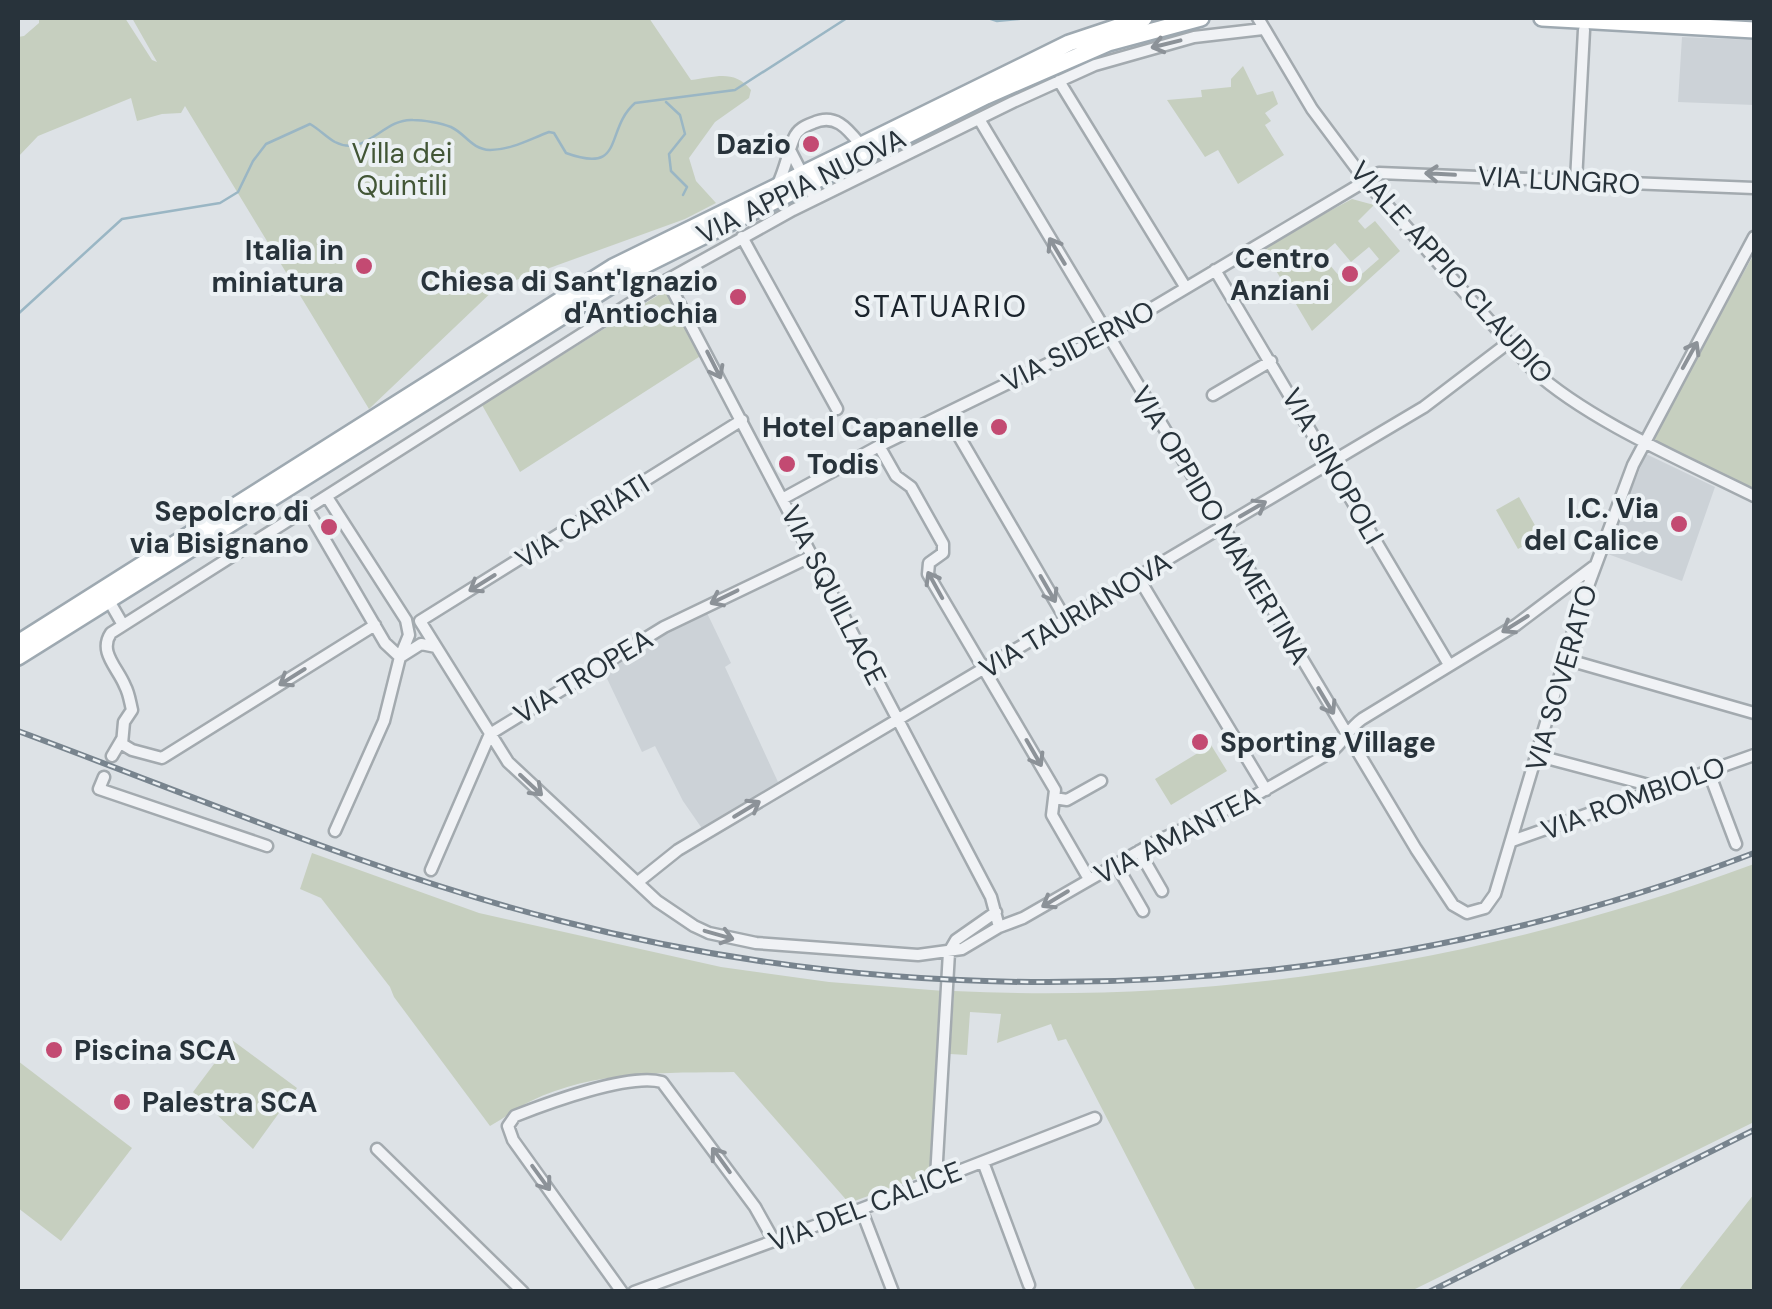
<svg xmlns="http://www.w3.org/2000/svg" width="1772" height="1309" font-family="'DM Sans',sans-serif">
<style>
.built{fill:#ccd2d7}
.green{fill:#c6cfbf;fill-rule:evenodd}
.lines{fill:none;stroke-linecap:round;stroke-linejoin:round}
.stream{stroke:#9ab6c4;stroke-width:2.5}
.street-casing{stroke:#a3aaaf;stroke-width:15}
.primary-casing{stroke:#9ea9b1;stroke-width:20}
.street{stroke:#f0f2f5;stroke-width:10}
.primary{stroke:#fff;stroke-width:15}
.rail-casing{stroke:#78848e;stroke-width:6}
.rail{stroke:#ecf1f4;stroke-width:2.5;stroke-dasharray:8;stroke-linecap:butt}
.oneway{stroke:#8c9298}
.poi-dot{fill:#c34a72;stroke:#ecf1f4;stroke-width:4}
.labels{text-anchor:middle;stroke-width:8;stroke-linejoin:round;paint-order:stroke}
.poi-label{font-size:28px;font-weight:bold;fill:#28333b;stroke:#ecf1f4;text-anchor:end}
.park-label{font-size:28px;fill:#425636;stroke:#ecf1f4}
.street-label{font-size:28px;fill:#28333b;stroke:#ecf1f4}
.neighbourhood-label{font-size:30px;letter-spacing:2.5px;fill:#1a232c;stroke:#ecf1f4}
</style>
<rect width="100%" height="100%" fill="#dde2e6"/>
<path class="built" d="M1682,37L1754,40V105L1678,102Z
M1646,454L1715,487L1682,581L1605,553Z
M707,613L731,663L725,667L778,782L700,832L701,827L683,801L655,746L642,752L602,668L655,636H662L664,631Z"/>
<path class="green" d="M39,18H125L152,60L157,62L132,18H649L691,80C716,77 734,69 751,90L749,98L715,122L689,158L696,181L716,203L685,219L497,287L369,409L185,106L181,113L162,114L137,121L131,98L38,136L18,157V37L24,36L39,23Z
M1243,66L1257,95L1273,91L1278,104L1265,113L1271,121L1265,125L1284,155L1238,184L1218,150L1205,157L1167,100L1202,97L1201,90L1231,87V79Z
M1352,199L1374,205L1358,221L1365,229L1375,221L1400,251L1312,331L1262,247ZM1335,243L1351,262L1369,247L1379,259L1348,286L1321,255Z
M1754,254V494L1651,439Z
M668,289L702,355L520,472L482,405Z
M1519,497L1541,536L1518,549L1496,510Z
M1211,745L1227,771L1171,805L1155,779Z
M312,853L479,913L721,967L829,982L944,991L930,1167L920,1177L849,1203L734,1072C666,1073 594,1070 531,1101C517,1108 504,1118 490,1126L394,997L390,987L321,898L300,889Z
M1754,864V1122L1411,1291H1196L1066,1039L1058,1041L1051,1024L997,1043L1001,1014L970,1012L967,1055L950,1054L954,991C1228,1004 1497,959 1754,864Z
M232,1040L297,1088L253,1149L193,1092Z
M18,1061L132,1148L61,1241L18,1208Z
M1754,1194V1291H1678Z"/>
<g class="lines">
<path class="stream" d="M988,18L997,21L1028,18
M666,102L680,115L685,134L669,154L671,171L687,187L683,195
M18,314L122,219L220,203L238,192L253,161L266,144L310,124C319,129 326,137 335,142C366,158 383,118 413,120C423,120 441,123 451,127C466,134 471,149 490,150C511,150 530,139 549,132L554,133L566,153C626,175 604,130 635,103L735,90L847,18"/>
<g class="street-casing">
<path id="street" d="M1258,18L1312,109L1365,180L1533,370C1589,421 1686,462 1754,496
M1059,81L1186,288
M979,119L1416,849L1453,905L1467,913L1485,908L1495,894L1581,605L1633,465L1754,237
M791,152L815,199
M1576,181L1584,30
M778,184C785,169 788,153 794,138C798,129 805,126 813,123C835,113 847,128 860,144
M742,237L837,409
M1215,270L1448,663
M1213,395L1271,361
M946,414L1066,620
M879,446L896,476L911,487L943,544V553L929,563L928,574L1055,790L1052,815L1089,879
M327,497L406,620L409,635L400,657L384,721L335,831
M784,498L879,446L1107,335L1379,173L1754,188
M308,511L385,643L400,657
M1138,577L1266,790
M108,599L123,625
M420,621L508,762L657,901L694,926L709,933L756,943L918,955L962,949L999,927L991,897L667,280
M420,621L742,420
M375,625L162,758L132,750L122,744L124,722L132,710C130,702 129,693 125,686C118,668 98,652 111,633L667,280L793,210L1013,102L1095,65L1194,37L1263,29
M402,656L421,644L436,647
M1565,659L1754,713
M112,756L122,739
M1539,756L1656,787
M1708,770L1736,844
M104,777L99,789L267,846
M1054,798L1067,800L1101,781
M1512,841L1754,755
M1139,851L1162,891
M1116,864L1143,911
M431,870L490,734L664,627L812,556
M638,882L678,850L1424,407L1508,343
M999,927L1023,918L1155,842L1249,799L1331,752C1344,742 1348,729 1362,719L1516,625L1593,567
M377,1149L523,1292
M983,1162L1029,1285
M936,1178L949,952L956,940L996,912
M861,1209L893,1292
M622,1292L513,1140L508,1126L515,1116C548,1103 629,1073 662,1082L755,1207L774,1241
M634,1292L861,1209L1095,1118"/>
</g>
<g class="primary-casing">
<path id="primary" d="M1542,18L1754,30
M18,643L613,267L1069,43L1144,18
M18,657L641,267L986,96L1108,43L1201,18"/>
</g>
<use href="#street" class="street"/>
<use href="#primary" class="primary"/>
<g class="rail-casing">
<path id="rail" d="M18,731C197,797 375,874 561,921C953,1021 1376,998 1754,853
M1429,1292L1754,1130"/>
</g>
<use href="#rail" class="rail"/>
</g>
<defs><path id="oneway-shaft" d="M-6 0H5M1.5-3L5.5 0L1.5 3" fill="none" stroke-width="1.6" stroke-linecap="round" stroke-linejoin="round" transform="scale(2.5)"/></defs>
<g class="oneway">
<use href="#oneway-shaft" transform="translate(1166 44) rotate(166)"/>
<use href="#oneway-shaft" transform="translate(1440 174) rotate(-177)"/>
<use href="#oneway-shaft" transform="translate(1057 251) rotate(-121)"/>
<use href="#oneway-shaft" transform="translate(1690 355) rotate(-61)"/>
<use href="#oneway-shaft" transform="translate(714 365) rotate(63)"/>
<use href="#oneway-shaft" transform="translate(1253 509) rotate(-30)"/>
<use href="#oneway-shaft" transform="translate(482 583) rotate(148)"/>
<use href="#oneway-shaft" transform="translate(935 585) rotate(-119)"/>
<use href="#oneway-shaft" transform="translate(1048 589) rotate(60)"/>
<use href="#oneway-shaft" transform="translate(724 597) rotate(154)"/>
<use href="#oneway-shaft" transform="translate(1515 624) rotate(148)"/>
<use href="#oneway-shaft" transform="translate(292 677) rotate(148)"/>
<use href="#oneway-shaft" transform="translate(1326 701) rotate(59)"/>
<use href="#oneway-shaft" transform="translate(1034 753) rotate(60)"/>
<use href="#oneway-shaft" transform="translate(531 785) rotate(43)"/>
<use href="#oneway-shaft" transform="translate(747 809) rotate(-31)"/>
<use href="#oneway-shaft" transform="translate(1055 899) rotate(149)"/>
<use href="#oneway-shaft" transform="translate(719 935) rotate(16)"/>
<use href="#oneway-shaft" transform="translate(721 1160) rotate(-126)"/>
<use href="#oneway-shaft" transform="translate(541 1178) rotate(54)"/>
</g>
<g class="poi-dot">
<circle cx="811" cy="144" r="10"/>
<circle cx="364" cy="266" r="10"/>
<circle cx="1350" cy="274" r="10"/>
<circle cx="738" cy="297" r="10"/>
<circle cx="999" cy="427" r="10"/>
<circle cx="787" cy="464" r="10"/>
<circle cx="1679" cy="524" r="10"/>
<circle cx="329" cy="527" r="10"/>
<circle cx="1200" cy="742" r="10"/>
<circle cx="54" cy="1050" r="10"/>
<circle cx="122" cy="1102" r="10"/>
</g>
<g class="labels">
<g class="poi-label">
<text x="791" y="154">Dazio</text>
<text x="344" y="260">Italia in<tspan x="344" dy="32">miniatura</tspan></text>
<text x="1330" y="268">Centro<tspan x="1330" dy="32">Anziani</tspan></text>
<text x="718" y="291">Chiesa di Sant'Ignazio<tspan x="718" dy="32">d'Antiochia</tspan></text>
<text x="979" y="437">Hotel Capanelle</text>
<text x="807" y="474" text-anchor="start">Todis</text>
<text x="1659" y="518">I.C. Via<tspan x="1659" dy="32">del Calice</tspan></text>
<text x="309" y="521">Sepolcro di<tspan x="309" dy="32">via Bisignano</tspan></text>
<text x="1220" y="752" text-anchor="start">Sporting Village</text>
<text x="74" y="1060" text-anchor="start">Piscina SCA</text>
<text x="142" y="1112" text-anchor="start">Palestra SCA</text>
</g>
<g class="park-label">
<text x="402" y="163">Villa dei<tspan x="402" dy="32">Quintili</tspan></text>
</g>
<g class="street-label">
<text transform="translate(1559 180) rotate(3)" y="10">VIA LUNGRO</text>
<text transform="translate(801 186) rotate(-26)" y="10">VIA APPIA NUOVA</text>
<text transform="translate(1452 272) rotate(48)" y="10">VIALE APPIO CLAUDIO</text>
<text transform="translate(1078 346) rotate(-27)" y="10">VIA SIDERNO</text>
<text transform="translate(1333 466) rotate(60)" y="10">VIA SINOPOLI</text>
<text transform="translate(582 521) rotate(-32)" y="10">VIA CARIATI</text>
<text transform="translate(1221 525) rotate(59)" y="10">VIA OPPIDO MAMERTINA</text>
<text transform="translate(834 595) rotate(63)" y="10">VIA SQUILLACE</text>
<text transform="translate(1075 615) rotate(-31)" y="10">VIA TAURIANOVA</text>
<text transform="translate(583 676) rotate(-31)" y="10">VIA TROPEA</text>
<text transform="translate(1561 678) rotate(-74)" y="10">VIA SOVERATO</text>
<text transform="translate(1633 798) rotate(-20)" y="10">VIA ROMBIOLO</text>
<text transform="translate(1177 835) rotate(-27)" y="10">VIA AMANTEA</text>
<text transform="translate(865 1206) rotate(-21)" y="10">VIA DEL CALICE</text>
</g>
<g class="neighbourhood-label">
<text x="941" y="317">STATUARIO</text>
</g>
</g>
<rect width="1772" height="1309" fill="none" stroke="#28333b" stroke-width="40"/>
</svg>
